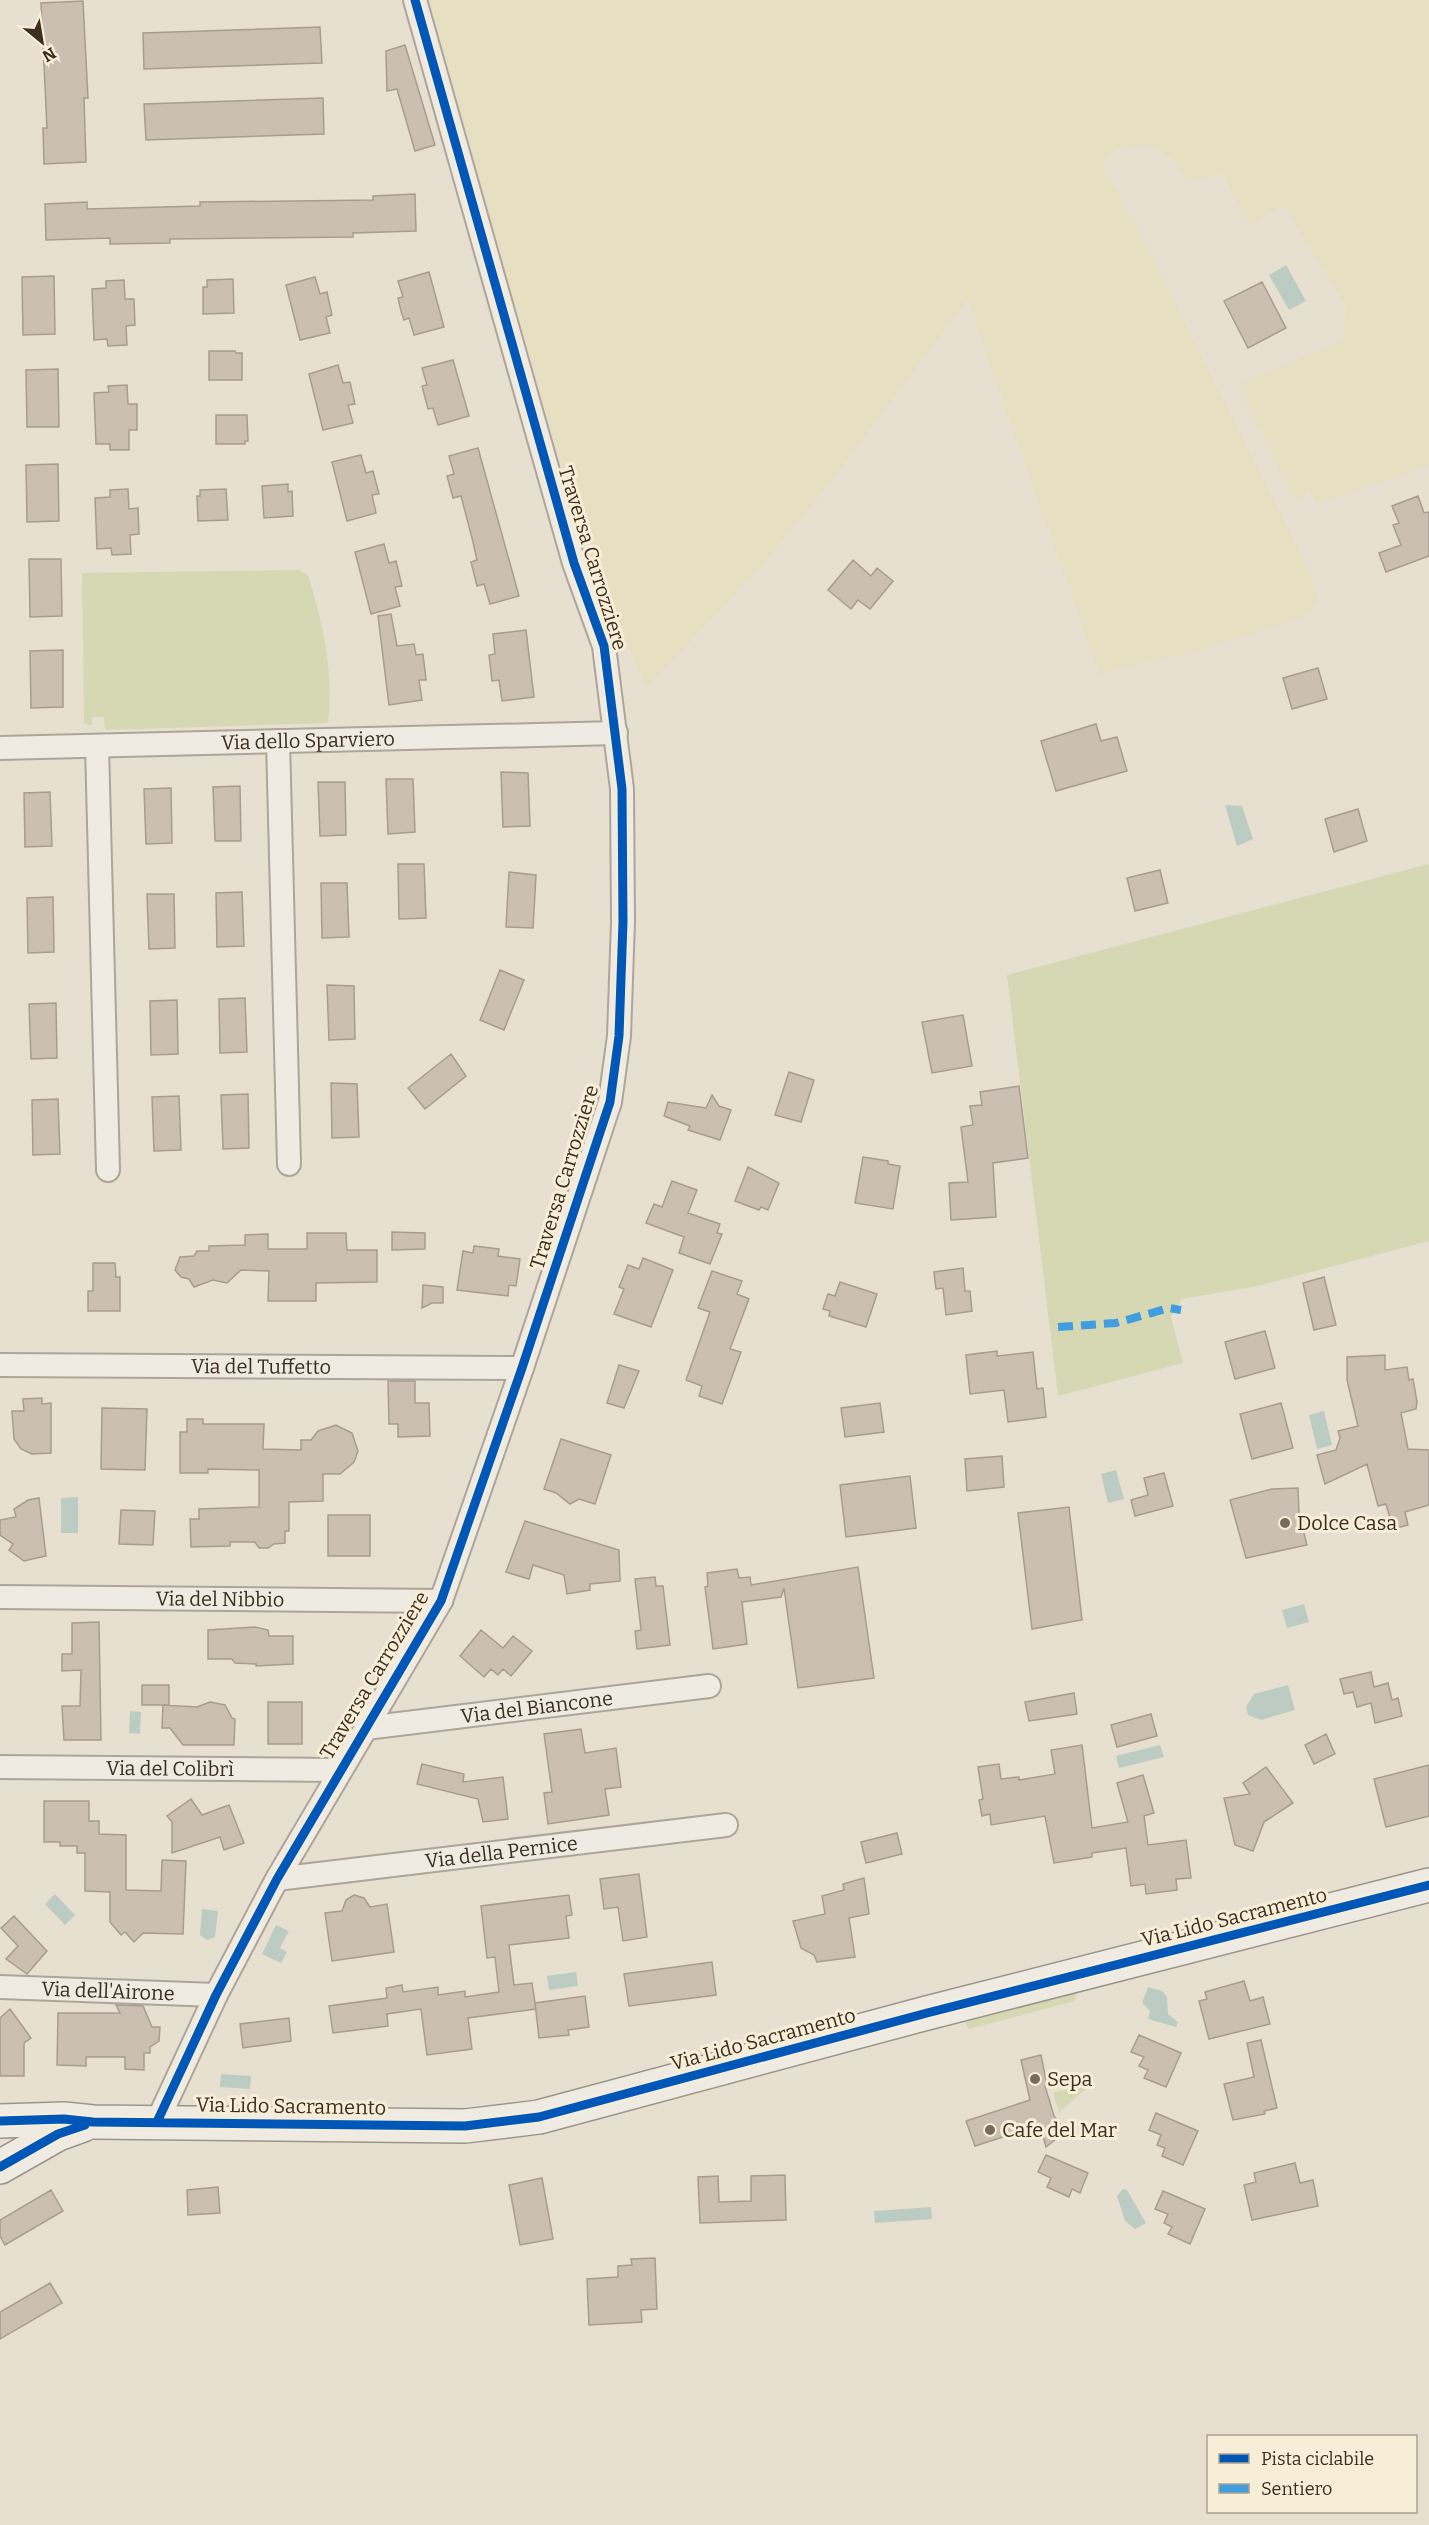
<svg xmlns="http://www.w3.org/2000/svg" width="1429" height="2525" font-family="Bitter,serif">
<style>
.farmland{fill:#e6dfc2}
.green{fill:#d6d7b3}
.water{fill:#bcccc2}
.building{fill:#cbbfb2;stroke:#a89c90;stroke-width:1.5}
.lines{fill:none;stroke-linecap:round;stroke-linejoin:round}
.street-casing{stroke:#ada599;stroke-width:26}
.secondary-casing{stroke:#9c958a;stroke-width:36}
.street{stroke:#efebe3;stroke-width:22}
.secondary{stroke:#efebe3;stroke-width:33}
.quiet{stroke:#3f9de0;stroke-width:8;stroke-dasharray:15 8;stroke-linecap:butt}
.cycleway-casing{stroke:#f7eed8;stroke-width:13}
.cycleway{stroke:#0057b8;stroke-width:9}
.poi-dot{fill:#786c5e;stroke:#f7eed8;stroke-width:2}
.labels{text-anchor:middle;stroke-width:6;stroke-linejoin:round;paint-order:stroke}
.street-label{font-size:20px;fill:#3d2e20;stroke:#f7eed8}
.poi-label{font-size:20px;fill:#3d2e20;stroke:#f7eed8;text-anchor:start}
</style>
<rect width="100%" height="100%" fill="#e7e0d1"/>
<path class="farmland" d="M428,0H1429V465L1317,504L1309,490L1297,504L1238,385L1344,340L1345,304L1283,205L1250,225L1223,173L1187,182L1173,159L1149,145L1119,149L1102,160L1288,527L1320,598L1305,616L1199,650L1099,674L971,311L969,298L822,493L752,577L647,687L587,558Z"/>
<path class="green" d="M299,570L308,575C323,623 334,671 328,723L105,730L104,717H92V725L84,724L82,573Z
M1429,864V1241L1258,1286L1182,1299L1171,1317L1183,1363L1058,1396L1007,975Z
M1077,1990L1075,2001L969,2029L964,2020Z
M1094,2082L1059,2112L1053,2093Z"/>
<path class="water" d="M1286,265L1306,301L1289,310L1269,275Z
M1225,805L1242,806L1253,839L1237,846Z
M1324,1411L1332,1445L1317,1449L1309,1415Z
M1116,1470L1124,1499L1108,1503L1101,1474Z
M78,1497V1533H61V1498Z
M1304,1604L1309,1622L1287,1628L1282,1610Z
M1288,1685L1295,1710L1261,1720L1248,1715L1246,1707L1254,1694Z
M130,1711L141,1712L140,1734L129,1733Z
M1160,1745L1164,1757L1119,1768L1116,1756Z
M55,1894L75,1915L65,1925L45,1904Z
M202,1909L218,1911L215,1937L207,1940L200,1935Z
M276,1925L289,1931L280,1948L287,1952L281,1963L262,1954Z
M576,1972L578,1986L549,1990L547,1976Z
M1148,1987L1162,1991L1167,1997L1168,2014L1178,2022L1176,2027L1148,2019L1150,2011L1142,2003Z
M221,2074L251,2076L250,2089L220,2087Z
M1123,2189L1127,2190L1146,2223L1135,2229L1125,2221L1117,2196Z
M931,2207L932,2219L875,2223L874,2211Z"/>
<path class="building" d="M83,1L88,98H84L86,162L44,164L43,128H47L41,3Z
M320,27L322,63L144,69L143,33Z
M405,45L435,145L415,151L397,89L387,91L386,51Z
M323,98L324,134L146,140L144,104Z
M415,194L416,231L353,233V237L170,239V243L110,244V238L46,240L45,204L87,202V209L200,206V202L373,200V196Z
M429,272L444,327L414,335L409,318L404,320L401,311L398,298L403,297L398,281Z
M54,276L55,334L23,335L22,277Z
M315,277L320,294L327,292L332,315L326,317L330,333L300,340L286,285Z
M233,279L234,313L203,314V287H207V280Z
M124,280L125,299H134L135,325L126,326L127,345L108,346L107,339L94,340L92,289L106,288V281Z
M1262,282L1286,328L1248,348L1224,301Z
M209,351H235L236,353H242V380H209Z
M453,360L469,416L438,425L433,408L428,409L422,386L427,385L422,368Z
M338,365L343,383L350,382L355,404L348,405L353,423L323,430L309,374Z
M58,369L59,427H27L26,370Z
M127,385L128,404H137V430H129V450H110V444H96L94,393L109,392L108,386Z
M216,415H247L248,441H245V444H216Z
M478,448L519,596L490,604L484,584L477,586L471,562L477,560L473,542L461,496L453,498L447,476L454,474L449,456Z
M361,455L366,473L373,471L379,494L372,495L376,513L347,521L332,462Z
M58,464L59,521L27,522L26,465Z
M288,484V492L292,491L293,516L264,518L262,486Z
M128,489L129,509L138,508L139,534L130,535L131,554L112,555L111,548L97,549L95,498L110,497V490Z
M226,489L228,520L198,521L197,496H200V490Z
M1418,496L1424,513L1429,512V556L1386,572L1379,553L1401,545L1393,525L1399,523L1392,506Z
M384,544L389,563L396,561L402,586L395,587L400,606L371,614L355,552Z
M29,559H61L62,616L30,617Z
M853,560L871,576L877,568L893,581L870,609L858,600L851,609L828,590Z
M391,614L397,646L414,644L416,655L423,654L426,680H419L422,700L389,705L378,616Z
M526,630L534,697L502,701L499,680L492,681L489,655L495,654L493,634Z
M63,650V707L31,708L30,651Z
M1318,668L1327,699L1292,709L1283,678Z
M1096,724L1101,741L1117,737L1127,771L1056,791L1041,741Z
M501,772L528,773L530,826L503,827Z
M386,779H413L415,832L388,834Z
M318,782H345L346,835L320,836Z
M240,786L241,841H215L213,787Z
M171,788L172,843L146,844L144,789Z
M50,792L52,846L25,847L24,793Z
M1358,809L1367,841L1334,852L1325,819Z
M398,864H424L426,918L399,919Z
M1160,870L1168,903L1135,911L1127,878Z
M509,872L536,875L533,928L506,927Z
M321,883H347L349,937L322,938Z
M242,892L244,946L217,947L216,893Z
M147,894H174L175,948L149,949Z
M53,897L54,952L28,953L27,898Z
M500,970L524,980L504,1030L480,1020Z
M327,985L354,986L355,1039L329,1040Z
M245,998L247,1052L220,1053L219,999Z
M177,1000L178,1054L151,1055L150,1001Z
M56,1003L57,1058L31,1059L29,1004Z
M963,1015L972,1066L932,1073L922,1022Z
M451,1054L466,1076L425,1109L408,1088Z
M789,1072L814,1080L801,1122L775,1115Z
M331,1083L357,1084L359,1137L332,1138Z
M1019,1086L1028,1158L993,1163L996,1217L951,1220L949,1183L968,1182L961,1127L973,1125L970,1106L982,1105L980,1092Z
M248,1094L249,1148L223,1149L221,1095Z
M712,1095L719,1106L731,1110L720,1140L688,1130L690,1126L664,1116L668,1102L706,1108Z
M179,1096L181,1150L154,1151L152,1097Z
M58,1099L60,1154L33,1155L32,1100Z
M863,1157L888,1161V1164L900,1166L893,1209L855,1203Z
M748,1167L779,1183L768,1210L761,1207L759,1210L735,1201Z
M672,1181L697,1190L688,1213L720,1224L717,1233L722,1234L710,1264L679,1253L684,1237L646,1223L654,1204L662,1207Z
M392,1232L425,1233V1249L392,1250Z
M307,1233H346L347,1250H377V1282L316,1283V1301H268L269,1271L241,1270L227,1283L213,1280L194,1287L189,1279L181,1277L175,1270L180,1257L194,1256L197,1251H209V1246L245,1245V1235L268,1234V1249H307Z
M474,1246L499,1249L498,1256L520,1259L516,1286L509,1285L508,1296L457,1290L463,1251L473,1253Z
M643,1258L673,1270L651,1327L614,1314L624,1289L619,1287L628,1265L639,1269Z
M93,1263H115L116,1277H120V1311H88V1291H93Z
M963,1268L965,1291H970L972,1311L946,1315L943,1288L936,1289L934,1272Z
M712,1271L742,1281L737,1294L749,1299L730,1349L741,1352L722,1404L699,1396L702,1386L686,1380L710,1312L698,1308Z
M1324,1277L1336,1325L1314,1330L1303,1283Z
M840,1282L877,1294L866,1327L829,1316L830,1311L823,1309L828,1294L835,1296Z
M423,1285L443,1287V1303H432L422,1308Z
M1265,1331L1275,1368L1235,1379L1225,1342Z
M997,1351V1356L1033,1352L1037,1389L1043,1388L1046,1417L1008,1422L1004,1390L970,1394L966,1355Z
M1385,1355V1370L1407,1367L1409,1380L1413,1379L1417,1402L1416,1409L1401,1413L1408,1449L1429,1450V1505L1405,1512L1408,1525L1393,1529L1386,1504L1378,1506L1367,1464L1325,1484L1317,1455L1336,1450L1340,1438L1338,1431L1358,1426L1347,1380V1357Z
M619,1365L639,1371L624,1408L607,1403Z
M388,1381H415V1403H429L430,1436L398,1437V1424H389Z
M42,1398V1404L51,1403V1453L32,1454L21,1449L14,1439L12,1411H24L23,1399Z
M880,1403L884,1432L845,1437L841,1408Z
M1281,1403L1293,1448L1252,1459L1240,1414Z
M102,1408L147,1409L145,1470L101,1469Z
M187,1419H203V1424H264L263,1449L301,1450V1440H311L318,1431L336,1425L352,1433L358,1451L354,1462L340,1474H323V1501L289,1502V1531H285V1543L274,1544L268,1548H259L255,1542H230V1546L191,1547L190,1519H199V1509L259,1507V1470L208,1469V1473H180V1432H187Z
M561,1439L611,1455L595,1504L579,1499L570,1504L556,1493L544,1489Z
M1002,1456L1004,1487L967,1491L965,1459Z
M1164,1473L1173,1506L1135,1516L1131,1500L1148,1495L1144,1478Z
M910,1476L916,1528L846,1537L840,1485Z
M1298,1488L1299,1514L1307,1545L1246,1558L1230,1500L1272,1489Z
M39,1498L46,1556L24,1561L9,1550L13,1544L0,1535V1520L16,1517L14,1509L28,1500Z
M1069,1507L1082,1620L1032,1629L1018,1513Z
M121,1510L155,1511L153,1545L119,1544Z
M328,1515H370V1556H328Z
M525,1521L619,1550L620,1581L590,1584V1590L567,1594L564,1575L533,1565L529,1579L506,1572Z
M858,1567L874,1678L798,1688L784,1588L781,1597L742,1602L747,1644L713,1649L705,1587L708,1586L707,1573L737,1569L739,1578L750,1577L751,1585Z
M655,1577L656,1586H663L670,1645L637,1649L635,1631L641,1630L635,1579Z
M99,1622L101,1740H64L62,1706H80L81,1670L62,1671V1654H72V1623Z
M255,1627L268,1630L269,1636H293V1664L256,1666V1664L235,1663L232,1659H208V1630Z
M481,1630L503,1648L513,1636L532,1651L511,1676L503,1669L498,1675L491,1669L484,1677L460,1656Z
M1371,1672L1374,1687L1388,1683L1392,1700L1398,1698L1402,1716L1375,1723L1371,1703L1357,1707L1353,1692L1344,1694L1340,1679Z
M142,1685H169V1705H142Z
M1074,1693L1077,1714L1029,1721L1025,1702Z
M210,1702L225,1705L232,1718L235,1719L234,1745H183L170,1728H162L163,1705L197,1707Z
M268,1702H302V1744H268Z
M1151,1714L1157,1736L1117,1747L1111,1725Z
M581,1729L585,1753L616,1748L621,1787L605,1789L609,1815L548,1824L544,1793L552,1792L544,1734Z
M1326,1734L1335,1754L1314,1764L1305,1745Z
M1082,1745L1092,1828L1128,1822L1117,1783L1143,1775L1154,1813L1144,1816L1148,1845L1186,1840L1191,1878L1176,1879L1177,1890L1146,1894L1145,1884L1131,1886L1126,1848L1092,1853V1857L1054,1863L1045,1816L991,1825L990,1814L982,1816L979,1800L983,1799L978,1767L999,1764L1001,1779L1019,1777V1780L1055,1774L1051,1750Z
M422,1764L464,1774L463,1782L503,1777L508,1819L483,1822L478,1799L417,1784Z
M1429,1765V1816L1386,1827L1374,1779Z
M1266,1767L1293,1803L1264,1822L1253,1851L1235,1845L1224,1798L1250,1794L1243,1783Z
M191,1799L202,1815L229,1805L244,1843L224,1850L220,1837L172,1853V1822L167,1816Z
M44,1801H89V1821H99V1834L126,1835V1890L161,1891L162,1860L186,1861L183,1934L143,1933L134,1942L125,1932L121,1935L110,1922V1892L85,1891V1853H77V1846H60V1842H44Z
M897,1833L902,1854L866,1863L861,1842Z
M639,1874L647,1937L623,1941L618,1907L604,1909L600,1879Z
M864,1878L869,1914L849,1918L855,1957L817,1962L814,1955L801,1948L793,1921L825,1914L822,1896L844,1890L843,1884Z
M354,1895L364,1898L370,1907L387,1904L394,1952L332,1961L325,1913L342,1911L346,1900Z
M569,1895L572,1915L566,1916L569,1938L509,1945L514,1985L532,1983L536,2009L468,2018L472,2049L427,2055L421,2009L387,2014L388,2026L333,2033L329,2006L387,1998L386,1988L402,1985L403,1992L438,1987V1995L465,1991V1997L499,1992L495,1957L487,1958L481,1906Z
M14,1916L47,1951L27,1974L6,1959L18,1946L1,1928Z
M712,1962L716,1995L629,2006L624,1974Z
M1244,1981L1250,2001L1263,1997L1270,2024L1209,2039L1199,2001L1207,1999L1205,1992Z
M585,1996L589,2027L568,2030L569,2035L539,2038L535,2003Z
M116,2005L143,2006L152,2027H160L159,2041L150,2047V2053H144V2070L125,2069V2057H86V2066L57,2065L58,2013H120Z
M10,2009L31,2038L24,2043V2076H0V2018Z
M289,2018L291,2041L243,2048L240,2024Z
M1139,2035L1181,2053L1166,2087L1144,2078L1148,2070L1139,2066L1144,2057L1131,2052Z
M1261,2040L1277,2108L1264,2111L1265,2114L1233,2120L1224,2084L1254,2077L1247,2043Z
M1041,2055L1047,2086H1045L1054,2116L1066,2131L1046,2147L1040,2125L975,2146L966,2121L1030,2100L1021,2060Z
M1156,2113L1198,2131L1183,2165L1162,2156L1165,2148L1157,2145L1161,2135L1149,2130Z
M1046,2155L1088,2173L1080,2193L1072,2189L1069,2197L1047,2187L1051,2178L1038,2172Z
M1295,2163L1300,2183L1313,2180L1318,2206L1252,2220L1244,2185L1256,2182L1254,2173Z
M785,2175L786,2220L700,2223L698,2177L718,2176L719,2202L751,2201V2176Z
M542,2178L553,2239L520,2245L509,2185Z
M218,2187L220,2213L188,2215L187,2190Z
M51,2190L63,2211L5,2245L0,2236V2220Z
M1163,2191L1205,2209L1190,2244L1168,2234L1172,2227L1164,2223L1168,2214L1155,2209Z
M655,2258L657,2309L641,2310L642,2322L589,2325L587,2279L618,2277V2266L632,2265L631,2259Z
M50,2283L62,2303L0,2339V2312Z"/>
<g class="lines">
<g class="street-casing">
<g id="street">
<path d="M278,741L289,1164"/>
<path d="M97,746L108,1170"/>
<path id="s1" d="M0,748L616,733"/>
<path id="s2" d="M0,1365L522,1368"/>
<path id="s3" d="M0,1597L441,1601"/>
<path id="s4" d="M366,1728L709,1686"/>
<path id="s5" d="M0,1767L340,1770"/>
<path id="s6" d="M277,1879L726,1825"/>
<path id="s7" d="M0,1987L216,1995"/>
<path d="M157,2122L216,1995L277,1879L441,1601L522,1368L610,1102L619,1036L623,922L622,789L604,646L574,563L415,0"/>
</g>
</g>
<g class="secondary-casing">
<path id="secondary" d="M0,2121L64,2119L93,2122L465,2126L539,2117L927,2013L1429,1885
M0,2167L58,2134L83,2125"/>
</g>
<use href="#street" class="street"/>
<use href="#secondary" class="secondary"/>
<path class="quiet" d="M1058,1327L1116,1323L1169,1308L1181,1310"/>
<g class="cycleway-casing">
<path id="cycleway" d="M0,2121L64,2119L93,2122L465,2126L539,2117L927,2013L1429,1885
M157,2122L216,1995L277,1879L441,1601L522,1368L610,1102L619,1036L623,922L622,789L604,646L574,563L415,0
M0,2167L58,2134L85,2125"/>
</g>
<use href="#cycleway" class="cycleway"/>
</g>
<g class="poi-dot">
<circle cx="1285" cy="1523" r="6"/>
<circle cx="1035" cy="2079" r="6"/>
<circle cx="990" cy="2130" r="6"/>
</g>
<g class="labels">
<g class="street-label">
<text transform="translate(593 558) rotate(73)" y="7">Traversa Carrozziere</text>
<text dy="7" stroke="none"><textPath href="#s1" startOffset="308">Via dello Sparviero</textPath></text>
<text transform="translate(564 1177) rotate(-73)" y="7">Traversa Carrozziere</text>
<text dy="7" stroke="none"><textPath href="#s2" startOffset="261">Via del Tuffetto</textPath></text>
<text dy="7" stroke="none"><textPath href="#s3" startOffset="220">Via del Nibbio</textPath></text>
<text transform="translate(374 1675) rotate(-59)" y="7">Traversa Carrozziere</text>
<text dy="7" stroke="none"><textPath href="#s4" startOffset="172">Via del Biancone</textPath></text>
<text dy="7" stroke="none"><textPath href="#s5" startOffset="170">Via del Colibrì</textPath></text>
<text dy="7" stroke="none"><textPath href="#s6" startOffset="226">Via della Pernice</textPath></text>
<text transform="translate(1234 1917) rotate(-14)" y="7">Via Lido Sacramento</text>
<text dy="7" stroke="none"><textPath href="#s7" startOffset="108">Via dell'Airone</textPath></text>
<text transform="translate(763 2039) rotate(-15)" y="7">Via Lido Sacramento</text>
<text transform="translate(291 2106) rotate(1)" y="7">Via Lido Sacramento</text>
</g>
<g class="poi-label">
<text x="1297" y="1530">Dolce Casa</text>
<text x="1047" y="2086">Sepa</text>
<text x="1002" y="2137">Cafe del Mar</text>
</g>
</g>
<rect x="1207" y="2435" width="210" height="78" fill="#f7eed8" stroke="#ada18e" stroke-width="1.5"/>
<rect x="1219" y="2454" width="30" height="9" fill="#0057b8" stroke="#ada18e" stroke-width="1.5"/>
<text x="1261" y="2465" font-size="18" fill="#3d2e20">Pista ciclabile</text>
<rect x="1219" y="2484" width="30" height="9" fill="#3f9de0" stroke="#ada18e" stroke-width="1.5"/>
<text x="1261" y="2495" font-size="18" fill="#3d2e20">Sentiero</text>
<g transform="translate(42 42) rotate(150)" stroke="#f7eed8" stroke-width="4.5" paint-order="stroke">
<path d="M0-4.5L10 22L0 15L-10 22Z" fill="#3d2e20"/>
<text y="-9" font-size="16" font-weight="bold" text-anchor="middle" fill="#3d2e20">N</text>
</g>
</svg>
